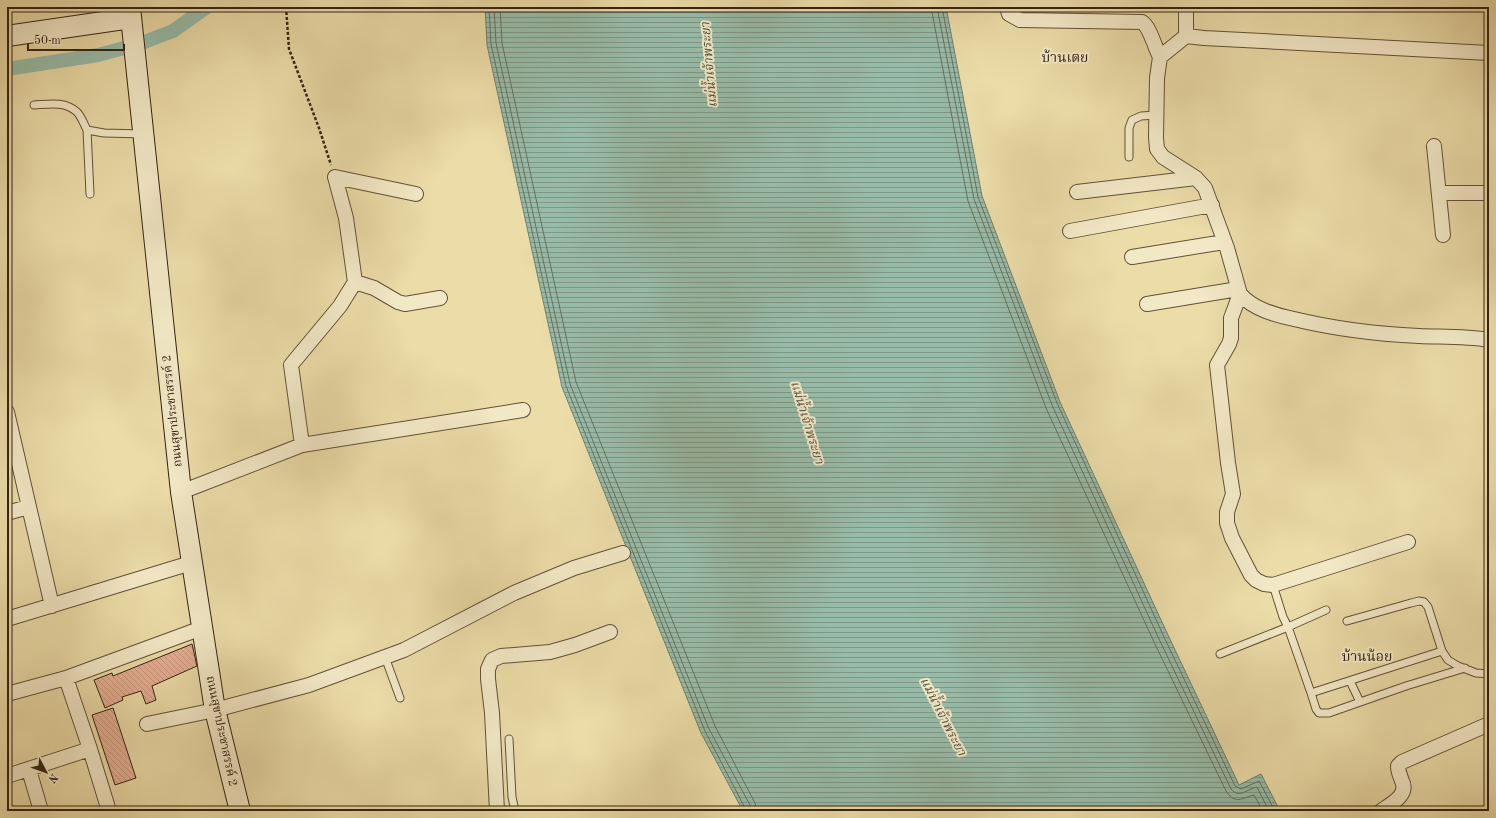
<svg xmlns="http://www.w3.org/2000/svg" width="1496" height="818" font-family="'Old Standard TT','Noto Serif Thai',serif">
<style>
.water{fill:url(#water-rules);stroke:#707f6d}
.lines{fill:none;stroke-linecap:round;stroke-linejoin:round}
.shore{stroke:#66705e;stroke-width:1}
.canal{stroke:#98bca9;stroke-width:14}
.building{fill:url(#building-back-hatch);stroke:#342313}
.lane-casing{stroke:#625138;stroke-width:9}
.street-casing{stroke:#625138;stroke-width:16}
.secondary-casing{stroke:#342313;stroke-width:22}
.path{stroke:#342313;stroke-width:2.5;stroke-dasharray:3 2;stroke-linecap:butt}
.lane{stroke:#f2e8c6;stroke-width:7}
.street{stroke:#f2e8c6;stroke-width:14}
.secondary{stroke:#f2e8c6;stroke-width:20}
.labels{text-anchor:middle;stroke-width:4;stroke-linejoin:round;paint-order:stroke}
.street-label{font-size:12px;fill:#342313;stroke:#f2e8c6}
.water-label{font-size:13px;font-style:italic;fill:#525140;stroke:#f2e8c6}
.quarter-label{font-size:14px;fill:#342313;stroke:#f2e8c6}
</style>
<defs>
<pattern id="water-rules" width="6" height="5" patternUnits="userSpaceOnUse"><rect width="6" height="5" fill="#98bca9"/><path d="M0 2.5h6" fill="none" stroke="#7d9888"/></pattern>
<pattern id="building-back-hatch" width="6" height="6" patternUnits="userSpaceOnUse"><rect width="6" height="6" fill="#e5ae92"/><path d="M-1 5l2 2M0 0l6 6M5-1l2 2" fill="none" stroke="#c5957d"/></pattern>
</defs>
<rect width="100%" height="100%" fill="#ebdca8"/>
<filter id="stains"><feTurbulence type="fractalNoise" baseFrequency=".005" numOctaves="4"/><feColorMatrix values="0 0 0 0 .2 0 0 0 0 .09 0 0 0 0 .02 0 0 0 .5 -.17"/></filter>
<radialGradient id="worn" r=".72"><stop offset=".6" stop-color="#630" stop-opacity="0"/><stop offset="1" stop-color="#630" stop-opacity=".3"/></radialGradient>
<path class="water" d="M485,7H946L982,196L1060,402L1168,635L1239,785L1261,774L1280,811H743L701,733L562,387L487,45Z"/>
<g class="lines">
<path class="shore" d="M489,7L491,44L566,386L705,731L745,808L746,811
M494,7L496,43L570,384L709,729L750,805L751,811
M500,7L502,43L576,382L715,726L755,803L757,811
M931,7L968,201L1046,408L1154,642L1226,791C1235,805 1242,798 1254,795L1263,811
M937,7L974,199L1052,405L1159,639L1231,789C1239,799 1247,789 1257,787L1269,811
M942,7L978,197L1057,403L1164,637L1235,786L1241,789L1259,781L1275,811"/>
<path class="canal" d="M7,69L98,55L139,44L173,31L207,7"/>
</g>
<path class="building" d="M192,644L197,666L152,686L156,700L146,704L141,691L122,697L123,700L105,708L94,680L112,673L113,676Z
M113,708L136,778L115,785L92,715Z"/>
<g class="lines">
<g class="lane-casing">
<path id="lane" d="M34,105C49,104 65,101 77,112C81,116 84,124 87,130L104,133L143,134
M87,130L90,194
M1129,157V128L1132,120L1141,116L1156,115
M1273,585L1283,617L1288,627L1326,610
M1347,621L1411,603L1419,601L1424,602L1428,607L1442,651L1448,660L1458,666L1476,673L1489,674
M1220,654L1288,627L1311,693L1442,651
M385,657L400,698
M1350,681L1360,702
M1311,693L1316,709L1319,713H1329L1406,686L1465,668
M509,739L512,797L515,811"/>
</g>
<g class="street-casing">
<path id="street" d="M1007,7L1009,14L1020,20L1142,22C1150,27 1155,48 1160,57
M1186,7V36L1204,38L1489,53
M1186,36L1160,57L1157,78L1156,137L1157,149L1163,157L1196,178L1205,188L1227,248L1240,294C1253,309 1275,315 1294,319C1335,329 1377,334 1419,336C1442,337 1466,336 1489,340
M1434,146L1443,235
M1077,192L1196,178
M1440,193H1489
M1070,231L1212,205
M1132,257L1224,242
M355,282L374,288L398,302L405,304L440,298
M1240,294L1231,318V338L1229,344L1217,365L1228,463L1233,494L1227,512V523L1232,538L1251,575L1256,580L1264,584L1273,585L1408,542
M1147,304L1238,289
M7,412L52,606
M302,445L291,365L340,306L355,282L346,218L335,177L416,194
M181,492L302,445L523,410
M7,513L28,507
M7,619L191,563
M66,678L90,749L109,811
M7,694L66,678L202,628
M147,724L215,710L309,685L404,650L514,593L574,568L623,553
M29,770L41,811
M7,776L90,749
M497,811L492,713L488,679V669L492,660L501,656L550,652L575,645L610,632
M1381,811C1391,804 1409,795 1402,781C1400,775 1398,772 1398,766L1402,762L1489,724"/>
</g>
<g class="secondary-casing">
<path id="secondary" d="M130,7L181,492L215,710L240,811
M7,36L131,18"/>
</g>
<path class="path" d="M286,7L289,49L319,128L331,165"/>
<use href="#lane" class="lane"/>
<use href="#street" class="street"/>
<use href="#secondary" class="secondary"/>
</g>
<g class="labels">
<g class="street-label">
<text transform="translate(172 411) rotate(-96)" y="4">ถนนสุขาประชาสรรค์ 2</text>
<text transform="translate(222 731) rotate(78)" y="4">ถนนสุขาประชาสรรค์ 2</text>
</g>
<g class="water-label">
<text transform="translate(708 65) rotate(-95)" y="5">แม่น้ำเจ้าพระยา</text>
<text transform="translate(808 422) rotate(73)" y="5">แม่น้ำเจ้าพระยา</text>
<text transform="translate(944 716) rotate(63)" y="5">แม่น้ำเจ้าพระยา</text>
</g>
<g class="quarter-label">
<text x="1065" y="62">บ้านเตย</text>
<text x="1367" y="661">บ้านน้อย</text>
</g>
</g>
<rect width="1496" height="818" fill="none" stroke="#ebdca8" stroke-width="24"/>
<rect x="8" y="8" width="1480" height="802" fill="none" stroke="#342313" stroke-width="2"/>
<rect x="12" y="12" width="1472" height="794" fill="none" stroke="#342313"/>
<g transform="translate(46 772) rotate(131)" stroke="#f2e8c6" stroke-width="3" paint-order="stroke">
<path d="M0-3L7 15L0 10L-7 15Z" fill="#342313"/>
<text y="-6" font-size="11" font-weight="bold" text-anchor="middle" fill="#342313">N</text>
</g>
<path d="M28 44v6h96v-6" fill="none" stroke="#342313" stroke-width="2"/>
<text x="34" y="44" font-size="12" fill="#342313" stroke="#f2e8c6" stroke-width="3" paint-order="stroke">50 m</text>
<rect width="100%" height="100%" filter="url(#stains)"/>
<rect width="100%" height="100%" fill="url(#worn)"/>
</svg>
